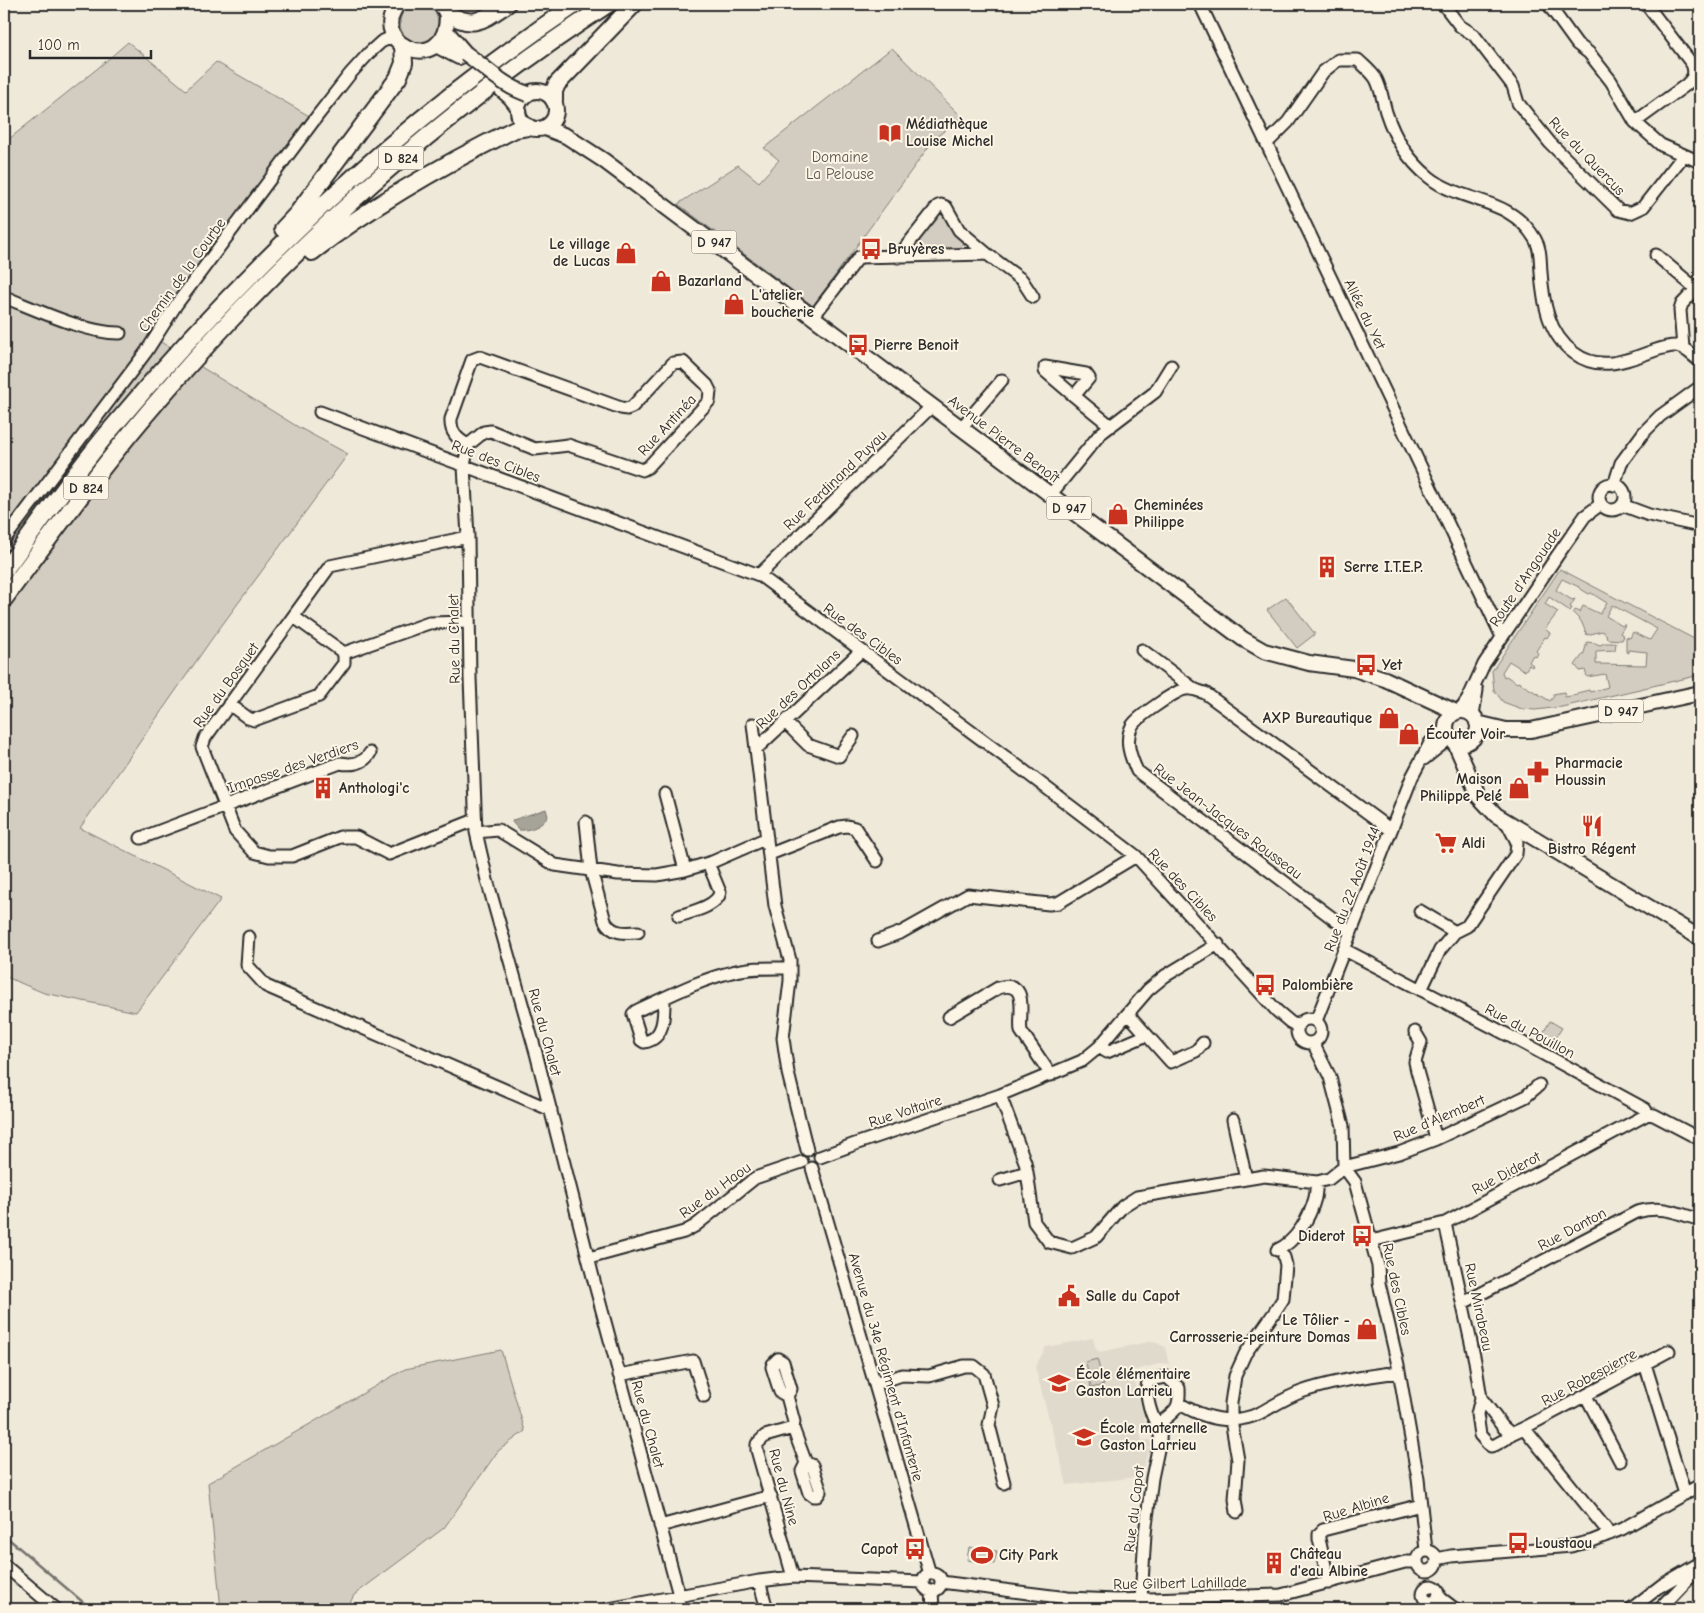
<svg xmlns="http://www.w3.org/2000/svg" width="1704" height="1613" font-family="'Comic Neue',sans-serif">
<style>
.built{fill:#e0dacc}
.green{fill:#d2cdc0;stroke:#7e7c76;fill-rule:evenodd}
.water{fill:#a6a399;stroke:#75736d}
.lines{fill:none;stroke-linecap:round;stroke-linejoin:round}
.stream{stroke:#75736d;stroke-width:2.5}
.minor-casing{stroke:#2b2b2b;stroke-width:15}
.major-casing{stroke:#2b2b2b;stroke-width:18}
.highway-casing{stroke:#2b2b2b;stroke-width:20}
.minor{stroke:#fcf5e5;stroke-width:11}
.major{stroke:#fcf5e5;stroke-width:14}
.highway{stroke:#fcf5e5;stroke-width:16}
.major-bridge-casing{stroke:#2b2b2b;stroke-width:18;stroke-linecap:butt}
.major-bridge{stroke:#fcf5e5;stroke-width:14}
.labels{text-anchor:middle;stroke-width:4;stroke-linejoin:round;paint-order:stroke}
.shield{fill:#fcf5e5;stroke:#6a6863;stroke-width:1}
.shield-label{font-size:14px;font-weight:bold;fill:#2b2b2b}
.poi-label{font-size:15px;font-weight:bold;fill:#2b2b2b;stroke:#fcf5e5;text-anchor:start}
.street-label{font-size:15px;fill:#2b2b2b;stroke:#fcf5e5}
.park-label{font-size:15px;fill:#555450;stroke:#fcf5e5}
</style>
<rect width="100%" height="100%" fill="#efe9da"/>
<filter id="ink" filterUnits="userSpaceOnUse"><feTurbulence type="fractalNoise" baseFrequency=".02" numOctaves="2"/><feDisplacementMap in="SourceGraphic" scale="10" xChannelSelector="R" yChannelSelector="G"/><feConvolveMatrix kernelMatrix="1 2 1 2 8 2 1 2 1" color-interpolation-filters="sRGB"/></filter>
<g filter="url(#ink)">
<path class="built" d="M1093,1338L1096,1349L1100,1352L1153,1341L1165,1347L1169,1364L1163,1363L1132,1371L1146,1426L1139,1428L1142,1441L1151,1440V1443L1143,1468L1139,1471L1138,1477L1067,1485L1035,1367L1046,1347Z"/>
<path class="green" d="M400 23a19 19 0 1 1 38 0a19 19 0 1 1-38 0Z
M128,42L186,90L216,62L311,117L156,339L298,427L348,454L211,640L80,828L221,899L136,1012L44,993L4,976V143L98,68Z
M892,48L962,117L935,138L813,306L678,204L738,165L759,182L779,160L764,148Z
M940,213L947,220L963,244L959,249H923L919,246C918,234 930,221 940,213Z
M1560,569L1700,642V675L1562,707L1535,710L1522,709L1503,702L1494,690L1492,671ZM1562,579L1579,587V588L1589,594L1591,593L1607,603L1600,614L1583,606L1580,612L1575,610L1573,613L1581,621L1587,635L1602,631L1606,634L1607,639L1622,640L1624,636L1620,633L1625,625H1623L1622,626L1606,616L1612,605L1657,629L1650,640L1633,632L1630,638L1626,637V652L1628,653V650L1647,652L1646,665L1596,664V651L1615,650L1616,643H1605L1600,645L1595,643L1587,642L1584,653L1575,665L1580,671L1585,670L1587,677L1605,674L1608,687L1590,692L1589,690L1577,693V695L1565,697L1564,692L1553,694L1554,696L1550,701L1518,682L1517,683L1506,676L1504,677L1502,672L1509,661L1525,671L1529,665L1532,667L1533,665L1529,662L1533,655L1536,657L1538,653L1536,651L1545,637L1547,638L1550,633L1545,629L1558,612L1545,604L1549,597L1570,611L1572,608L1570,607L1575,599L1572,600L1556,590Z
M1286,597L1315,634L1297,648L1267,610Z
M1550,1021L1562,1028L1548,1049L1538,1042Z
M501,1350L525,1431L498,1451L444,1528L354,1595L347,1609H221L208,1483L405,1369Z
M1097,1359L1104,1385L1091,1388L1086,1362Z
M969,1547L997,1551L994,1564L967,1560Z"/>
<path class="water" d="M546,809L548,816C543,826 529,831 519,830L512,822L513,820Z"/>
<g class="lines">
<path class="stream" d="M4,1535L91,1609"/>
<g class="minor-casing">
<path id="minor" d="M1200,4L1502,637
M1443,4L1460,26L1474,35L1513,86L1518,103L1550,143L1618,210L1630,213L1643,207L1683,156
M1548,4L1577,44L1589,53L1611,81L1635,122L1661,145L1700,162
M1635,122L1686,85C1693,79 1696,73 1692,64L1646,4
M1267,143L1288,122L1323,72L1338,60H1358C1364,66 1372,72 1376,79C1381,88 1383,102 1386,112C1394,137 1408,160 1429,177C1462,204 1510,196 1535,239C1541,249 1540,260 1541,272C1543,302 1548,334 1574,353C1599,372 1626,361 1653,351C1659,349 1668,346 1675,346C1685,346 1692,356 1700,361
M1656,255L1700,292
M898,257L938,206L941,205L946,207L959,230L987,254L1022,280L1033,297
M4,297C35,309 88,334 120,333
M813,317L859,257L987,254
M1683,348L1680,310L1682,304L1700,285
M1074,396L1089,378L1086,374L1045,367V371C1067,390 1088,408 1111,426
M320,412L759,575L1019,767L1136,856L1277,1011L1290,1022L1297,1026
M961,428L1002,380
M468,445L484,432L491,431L535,449L568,445L642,470L648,467L709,401L710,391L707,385L683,362L673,363L632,407L627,409L621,408L480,357L472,360L451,419C450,432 457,439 468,445L464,466L468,537L470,678L476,832L487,880L536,1053L594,1281L679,1595L678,1609
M1599 497a13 13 0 1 1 26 0a13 13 0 1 1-26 0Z
M1614,485L1621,463L1644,432L1660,416L1700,387
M1051,494L1100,434L1155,392L1171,366
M1622,505L1649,515L1700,526
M468,537L330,566L205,738L202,747L235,831L254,852L269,856H292L340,837H356L389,854L475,820
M4,540L146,352L176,305L318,115L350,74L370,52L381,42L394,36
M759,575L932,406
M294,617L344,653L429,623L469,622
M1142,650L1194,689
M229,704L248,718L254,720L319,696L344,663V653
M1460,711L1468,699L1484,664L1557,556L1585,516L1601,504
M1473,715L1477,690
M785,722L808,745L839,756L853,736
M753,724L775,906L790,960V981L783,1038L788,1073L807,1150
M756,749L861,651
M1424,759L1450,738
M665,794L685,870
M586,822L591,870L605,921C612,934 624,933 638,932
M476,832L498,830L555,865L618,874L657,875L685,870L712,862L767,838
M141,838L340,763C351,765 364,764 370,753
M770,854L839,827L847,826L855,828L877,861
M1420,911L1455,932
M679,916C691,912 718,906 720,892L708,863
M1351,932L1137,771C1131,758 1124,741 1132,726C1136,718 1176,690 1186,689C1192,688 1198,691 1205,693L1391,830
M249,937L247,965L266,986L551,1110
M878,941L902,932L968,895L1049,904L1058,903L1136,856
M1345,950L1525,1044L1645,1109L1648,1114L1654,1115L1700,1139
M1421,990L1440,950L1455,932L1467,926L1516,854L1517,842L1506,821
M664,998C664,1015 665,1039 644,1042L641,1040L633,1014L636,1011C667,997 699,980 732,972C751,967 771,968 790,968
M1128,1014L1171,1062L1196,1051L1203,1043
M949,1017L998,988C1031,978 1018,1017 1021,1031L1051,1075
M1297 1031a12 12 0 1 1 24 0a12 12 0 1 1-24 0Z
M1316,1021L1412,777L1430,743L1446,729
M1415,1032L1421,1042L1415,1062L1417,1071L1436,1139
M1313,1043L1330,1077L1343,1126L1344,1167L1355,1182L1378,1266L1379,1283L1398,1365L1418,1479L1426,1550
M1099,1047L1107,1052L1147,1035
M1000,1095L1025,1162L1027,1172L1000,1180
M1233,1120L1246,1179
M820,1157L855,1144L1000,1095L1082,1061L1099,1047L1148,990L1165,976L1218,944
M812,1168L930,1574
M1027,1172L1034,1222L1049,1242L1072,1248L1096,1237L1123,1206L1137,1197L1264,1176L1317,1182L1329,1179L1344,1167L1399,1153L1436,1139L1525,1097L1539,1085
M1445,1223L1475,1361L1481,1398L1477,1414L1480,1435L1487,1443L1491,1446L1495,1445L1504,1440L1511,1434L1524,1428L1610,1534
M1371,1241L1445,1223L1648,1114
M1277,1250C1296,1242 1310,1217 1315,1198C1316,1193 1316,1187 1317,1182
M589,1258L684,1232L695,1226L755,1178L802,1162
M1463,1303L1637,1212C1662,1205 1677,1213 1700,1220
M1645,1364L1685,1494
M619,1375L693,1361L704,1396
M1167,1377L1179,1388C1180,1408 1177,1410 1161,1422L1155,1421C1151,1414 1142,1386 1150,1381C1154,1378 1162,1378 1167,1377Z
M875,1384L902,1375L929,1376L964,1366H974L984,1374L993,1406L989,1425L1004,1483
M787,1396L791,1389L783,1362L778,1359L773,1364L772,1367L780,1392L787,1396L794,1422L793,1428
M1586,1396L1620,1461
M1481,1398L1503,1427L1511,1434
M1180,1404C1204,1418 1233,1426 1260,1413C1273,1406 1287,1397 1301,1392C1333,1381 1366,1376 1399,1372
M1524,1428L1669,1351
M1237,1512L1235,1499L1238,1460L1231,1420V1403L1235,1376L1245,1354L1274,1313L1283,1299L1286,1265L1284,1257
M660,1526L771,1496
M1417 1561a10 10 0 1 1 20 0a10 10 0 1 1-20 0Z
M1437,1559L1451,1556L1571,1546L1592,1541L1622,1529L1700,1485
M4,1565L56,1609
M923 1582a9 9 0 1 1 18 0a9 9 0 1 1-18 0Z
M793,1577L757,1450V1444L765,1436L793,1428L806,1463L812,1465L820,1489V1492L817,1496H813L809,1493L802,1471L806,1463
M759,1581L767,1609
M941,1582L1068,1598L1116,1600L1281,1595L1405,1562H1416
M1329,1583L1319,1539V1534L1323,1530L1421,1505
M1423 1594a8 8 0 1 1 16 0a8 8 0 1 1-16 0Z
M932,1591L933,1609
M1438,1596L1455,1609
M1141,1599L1145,1534L1152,1478L1160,1440L1161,1422
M608,1609L759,1581L793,1577L923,1582
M1631,1609L1662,1585L1700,1563
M1660,1609L1697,1570"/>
</g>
<g class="major-casing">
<path id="major" d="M398,4C365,46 449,79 447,13L440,4
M446,31L465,53
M436,45L459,57
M502,90L510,97L518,107
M518 110a19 19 0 1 1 38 0a19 19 0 1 1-38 0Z
M545,128L566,136L603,160L1243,639L1264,651L1309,663L1354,669L1385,679L1456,712
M1446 727a16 16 0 1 1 32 0a16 16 0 1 1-32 0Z
M1477,723L1506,730H1531L1700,693
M1454,741L1479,797L1496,815L1700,938"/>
</g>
<g class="highway-casing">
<path id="highway" d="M447,13C474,30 484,19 507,4
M554,100V91L557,84L634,4
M283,229L297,214L398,78L404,63L403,46
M312,252C375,203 444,164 515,129L528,127
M4,571C39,524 74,473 112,428C247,267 401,121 576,4
M4,599C57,527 109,456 168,389C296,242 445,110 608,4"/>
</g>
<use href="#minor" class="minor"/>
<use href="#major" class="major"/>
<use href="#highway" class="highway"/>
<g class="major-bridge-casing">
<path id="major-bridge" d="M465,53C485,67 504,87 528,94"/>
</g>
<use href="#major-bridge" class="major-bridge"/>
</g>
</g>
<defs>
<g id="library-bare" transform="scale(1.725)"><path d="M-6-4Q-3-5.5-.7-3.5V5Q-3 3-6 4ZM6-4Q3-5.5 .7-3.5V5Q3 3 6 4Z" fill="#c8321e" stroke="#fcf5e5" stroke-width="2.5" paint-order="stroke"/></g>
<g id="bus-bare" transform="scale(1.725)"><path d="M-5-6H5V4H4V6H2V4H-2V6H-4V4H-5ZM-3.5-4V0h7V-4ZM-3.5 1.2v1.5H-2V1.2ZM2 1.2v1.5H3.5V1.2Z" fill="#c8321e" stroke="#fcf5e5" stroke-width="2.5" paint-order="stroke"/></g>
<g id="shop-bare" transform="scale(1.725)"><path d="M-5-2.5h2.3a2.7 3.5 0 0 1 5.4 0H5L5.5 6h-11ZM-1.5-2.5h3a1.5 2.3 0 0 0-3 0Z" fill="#c8321e" stroke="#fcf5e5" stroke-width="2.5" paint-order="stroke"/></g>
<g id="building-bare" transform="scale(1.725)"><path d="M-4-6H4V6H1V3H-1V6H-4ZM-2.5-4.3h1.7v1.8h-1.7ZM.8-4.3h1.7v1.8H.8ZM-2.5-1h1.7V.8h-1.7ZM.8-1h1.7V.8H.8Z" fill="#c8321e" stroke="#fcf5e5" stroke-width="2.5" paint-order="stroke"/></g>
<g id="pharmacy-bare" transform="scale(1.725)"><path d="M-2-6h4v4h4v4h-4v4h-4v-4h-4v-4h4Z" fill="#c8321e" stroke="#fcf5e5" stroke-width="2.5" paint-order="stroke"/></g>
<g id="restaurant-bare" transform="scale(1.725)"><path d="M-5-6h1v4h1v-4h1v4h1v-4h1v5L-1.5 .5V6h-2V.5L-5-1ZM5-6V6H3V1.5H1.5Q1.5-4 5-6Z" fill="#c8321e" stroke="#fcf5e5" stroke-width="2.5" paint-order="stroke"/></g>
<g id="supermarket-bare" transform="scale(1.725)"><path d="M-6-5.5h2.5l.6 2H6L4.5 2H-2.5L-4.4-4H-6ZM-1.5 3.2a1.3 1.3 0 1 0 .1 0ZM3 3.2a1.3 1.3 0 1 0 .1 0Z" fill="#c8321e" stroke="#fcf5e5" stroke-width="2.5" paint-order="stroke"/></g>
<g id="civic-bare" transform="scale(1.725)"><path d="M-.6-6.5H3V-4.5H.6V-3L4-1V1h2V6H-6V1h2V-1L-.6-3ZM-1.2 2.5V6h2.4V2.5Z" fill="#c8321e" stroke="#fcf5e5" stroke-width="2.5" paint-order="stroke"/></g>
<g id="school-bare" transform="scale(1.725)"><path d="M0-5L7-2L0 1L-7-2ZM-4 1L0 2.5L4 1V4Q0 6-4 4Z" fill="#c8321e" stroke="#fcf5e5" stroke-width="2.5" paint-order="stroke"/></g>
<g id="stadium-bare" transform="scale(1.725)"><path d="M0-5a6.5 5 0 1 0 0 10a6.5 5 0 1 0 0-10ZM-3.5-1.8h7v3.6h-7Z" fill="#c8321e" stroke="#fcf5e5" stroke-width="2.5" paint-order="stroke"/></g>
</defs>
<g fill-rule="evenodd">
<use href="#library-bare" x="890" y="133"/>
<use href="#bus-bare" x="871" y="249"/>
<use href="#shop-bare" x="626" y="253"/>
<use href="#shop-bare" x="661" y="281"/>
<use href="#shop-bare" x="734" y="304"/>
<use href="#bus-bare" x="858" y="345"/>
<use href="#shop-bare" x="1118" y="514"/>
<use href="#building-bare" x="1327" y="567"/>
<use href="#bus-bare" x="1366" y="665"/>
<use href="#shop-bare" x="1389" y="718"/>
<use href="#shop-bare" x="1409" y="734"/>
<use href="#pharmacy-bare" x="1538" y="772"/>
<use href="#building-bare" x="323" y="788"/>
<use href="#shop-bare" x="1519" y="788"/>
<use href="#restaurant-bare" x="1592" y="826"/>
<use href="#supermarket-bare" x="1446" y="843"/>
<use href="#bus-bare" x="1265" y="985"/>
<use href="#bus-bare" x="1362" y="1236"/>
<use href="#civic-bare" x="1069" y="1296"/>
<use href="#shop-bare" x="1367" y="1329"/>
<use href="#school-bare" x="1059" y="1383"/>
<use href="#school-bare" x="1084" y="1437"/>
<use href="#bus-bare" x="1518" y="1543"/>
<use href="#bus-bare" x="915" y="1549"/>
<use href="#stadium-bare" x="982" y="1555"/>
<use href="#building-bare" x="1274" y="1563"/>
</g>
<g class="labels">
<g class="shield">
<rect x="378.5" y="146.5" width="45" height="23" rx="4"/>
<rect x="691.5" y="230.5" width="45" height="23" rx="4"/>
<rect x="63.5" y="476.5" width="45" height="23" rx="4"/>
<rect x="1046.5" y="496.5" width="45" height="23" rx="4"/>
<rect x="1598.5" y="699.5" width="45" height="23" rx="4"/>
</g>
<g class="shield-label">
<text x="401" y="163">D 824</text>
<text x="714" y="247">D 947</text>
<text x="86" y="493">D 824</text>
<text x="1069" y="513">D 947</text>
<text x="1621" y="716">D 947</text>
</g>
<g class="poi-label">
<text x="906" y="129">Médiathèque<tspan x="906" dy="17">Louise Michel</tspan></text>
<text x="610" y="249" text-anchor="end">Le village<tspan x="610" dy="17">de Lucas</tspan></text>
<text x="888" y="254">Bruyères</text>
<text x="678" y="286">Bazarland</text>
<text x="751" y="300">L'atelier<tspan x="751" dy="17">boucherie</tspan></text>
<text x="874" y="350">Pierre Benoit</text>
<text x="1134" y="510">Cheminées<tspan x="1134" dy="17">Philippe</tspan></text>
<text x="1344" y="572">Serre I.T.E.P.</text>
<text x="1382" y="670">Yet</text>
<text x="1372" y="723" text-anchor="end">AXP Bureautique</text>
<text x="1426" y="739">Écouter Voir</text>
<text x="1555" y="768">Pharmacie<tspan x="1555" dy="17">Houssin</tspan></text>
<text x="1502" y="784" text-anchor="end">Maison<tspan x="1502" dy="17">Philippe Pelé</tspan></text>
<text x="339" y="793">Anthologi'c</text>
<text x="1462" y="848">Aldi</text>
<text x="1592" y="854" text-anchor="middle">Bistro Régent</text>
<text x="1282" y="990">Palombière</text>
<text x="1345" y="1241" text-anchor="end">Diderot</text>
<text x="1086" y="1301">Salle du Capot</text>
<text x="1350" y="1325" text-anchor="end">Le Tôlier -<tspan x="1350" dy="17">Carrosserie-peinture Domas</tspan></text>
<text x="1076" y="1379">École élémentaire<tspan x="1076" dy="17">Gaston Larrieu</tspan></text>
<text x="1100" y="1433">École maternelle<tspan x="1100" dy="17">Gaston Larrieu</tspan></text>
<text x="1535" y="1548">Loustaou</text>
<text x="898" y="1554" text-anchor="end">Capot</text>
<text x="1290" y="1559">Château<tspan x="1290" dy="17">d'eau Albine</tspan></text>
<text x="999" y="1560">City Park</text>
</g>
<g class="street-label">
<text transform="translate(1587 156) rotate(46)" y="5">Rue du Quercus</text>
<text transform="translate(182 275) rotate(-54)" y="5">Chemin de la Courbe</text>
<text transform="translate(1365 314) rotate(64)" y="5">Allée du Yet</text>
<text transform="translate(667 425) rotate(-47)" y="5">Rue Antinéa</text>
<text transform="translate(1004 439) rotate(37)" y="5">Avenue Pierre Benoît</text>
<text transform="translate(496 461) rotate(21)" y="5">Rue des Cibles</text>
<text transform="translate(835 480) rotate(-44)" y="5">Rue Ferdinand Puyau</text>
<text transform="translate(1525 577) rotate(-56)" y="5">Route d'Angouade</text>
<text transform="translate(863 634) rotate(36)" y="5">Rue des Cibles</text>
<text transform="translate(454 639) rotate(-91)" y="5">Rue du Chalet</text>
<text transform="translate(226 685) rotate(-54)" y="5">Rue du Bosquet</text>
<text transform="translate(798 689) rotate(-43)" y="5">Rue des Ortolans</text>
<text transform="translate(293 766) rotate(-19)" y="5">Impasse des Verdiers</text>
<text transform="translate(1228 821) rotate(37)" y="5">Rue Jean-Jacques Rousseau</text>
<text transform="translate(1183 885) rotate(47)" y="5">Rue des Cibles</text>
<text transform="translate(1352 889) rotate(-69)" y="5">Rue du 22 Août 1944</text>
<text transform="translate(1530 1031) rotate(28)" y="5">Rue du Pouillon</text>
<text transform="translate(545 1032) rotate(75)" y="5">Rue du Chalet</text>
<text transform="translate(905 1111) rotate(-18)" y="5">Rue Voltaire</text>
<text transform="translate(1439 1118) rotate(-23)" y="5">Rue d'Alembert</text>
<text transform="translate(1506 1173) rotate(-28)" y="5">Rue Diderot</text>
<text transform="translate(715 1190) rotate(-36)" y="5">Rue du Haou</text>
<text transform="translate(1572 1229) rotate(-28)" y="5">Rue Danton</text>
<text transform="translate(1397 1289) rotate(78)" y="5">Rue des Cibles</text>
<text transform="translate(1479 1307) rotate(78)" y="5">Rue Mirabeau</text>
<text transform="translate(886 1367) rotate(74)" y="5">Avenue du 34e Régiment d'Infanterie</text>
<text transform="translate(1589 1377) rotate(-28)" y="5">Rue Robespierre</text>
<text transform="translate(648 1424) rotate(75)" y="5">Rue du Chalet</text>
<text transform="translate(784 1487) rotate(75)" y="5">Rue du Nine</text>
<text transform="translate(1356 1507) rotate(-17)" y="5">Rue Albine</text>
<text transform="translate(1134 1509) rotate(-83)" y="5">Rue du Capot</text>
<text transform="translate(1180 1583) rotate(-1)" y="5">Rue Gilbert Lahillade</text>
</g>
<g class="park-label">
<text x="840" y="162">Domaine<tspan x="840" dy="17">La Pelouse</tspan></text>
</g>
</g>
<rect width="1704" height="1613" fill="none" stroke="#fcf5e5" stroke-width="20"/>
<rect x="10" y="10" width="1684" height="1593" fill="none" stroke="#2b2b2b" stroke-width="2" filter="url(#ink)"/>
<path d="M30 50v8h121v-8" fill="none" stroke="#2b2b2b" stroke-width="2.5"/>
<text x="38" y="50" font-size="15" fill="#2b2b2b" stroke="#fcf5e5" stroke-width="4" paint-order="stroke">100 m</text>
</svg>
